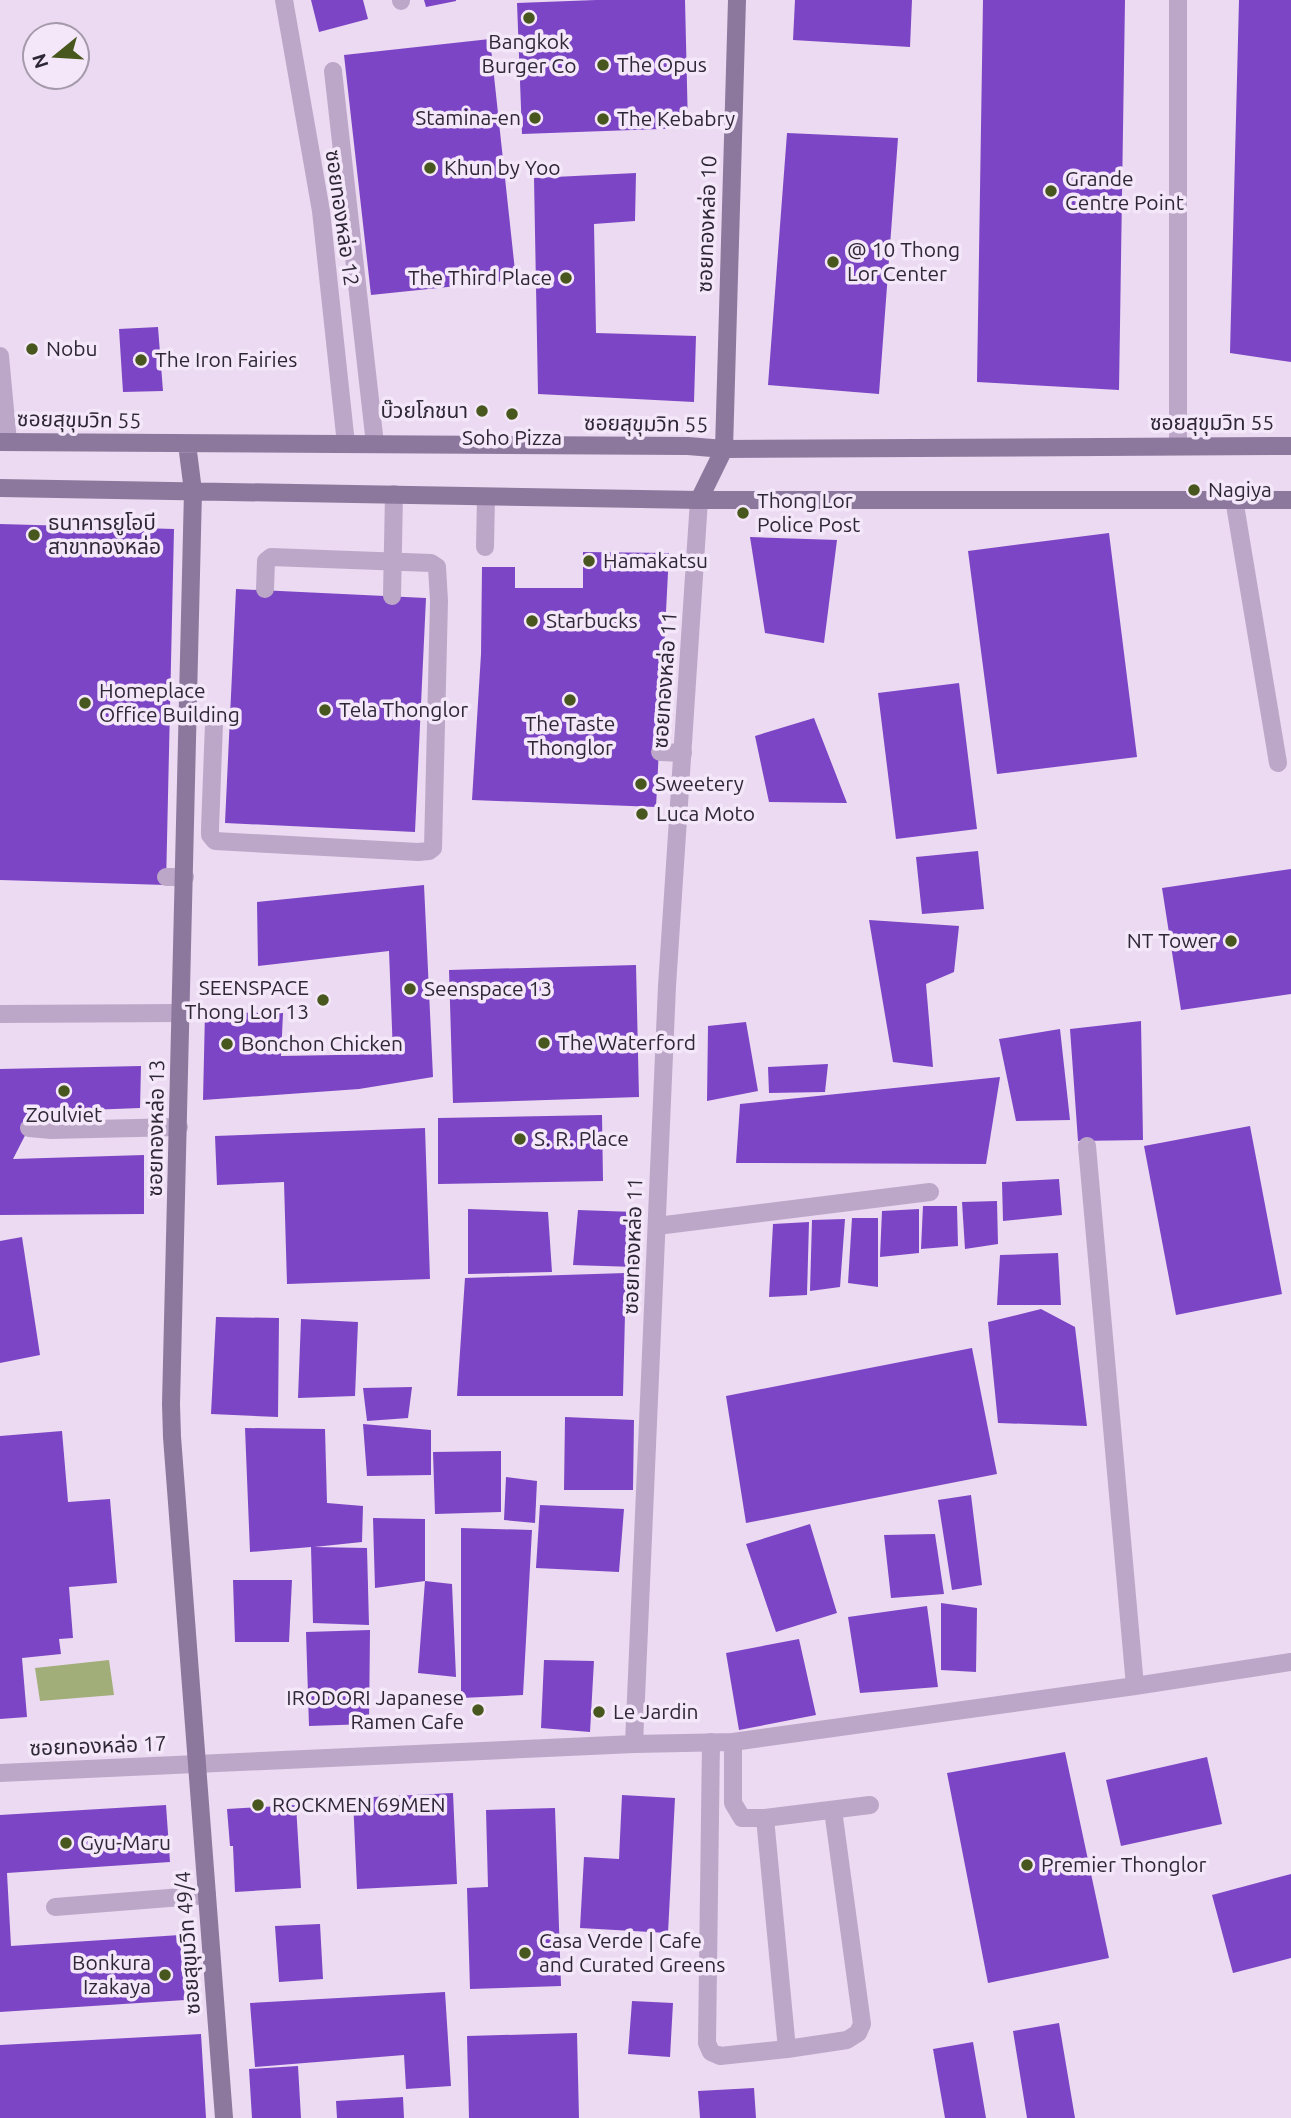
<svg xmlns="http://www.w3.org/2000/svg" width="1291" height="2118" font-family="Ubuntu,'Noto Sans Thai',sans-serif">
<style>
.water{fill:#a2ae7a}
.building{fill:#7c45c5}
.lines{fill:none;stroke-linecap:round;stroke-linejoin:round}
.lane{stroke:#bda7c9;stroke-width:18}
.street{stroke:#bda7c9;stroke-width:18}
.secondary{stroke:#8c789d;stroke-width:18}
.poi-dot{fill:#48571d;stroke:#f4e7f9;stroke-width:2.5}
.labels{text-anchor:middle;stroke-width:7;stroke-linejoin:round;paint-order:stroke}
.poi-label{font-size:21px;fill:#2e2736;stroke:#f4e7f9;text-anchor:start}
.street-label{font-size:21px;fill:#2e2736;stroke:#f4e7f9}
</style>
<rect width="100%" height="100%" fill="#ebdaf1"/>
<path class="water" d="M109,1660L114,1695L40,1701L35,1668Z"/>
<path class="building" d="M311,0H363L368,19L319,32Z
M424,0H456V1L426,7Z
M596,0H685L688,128L522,134L517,3Z
M795,0H912L910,47L793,40Z
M983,0H1125L1119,390L977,382Z
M1239,0H1291V362L1230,353Z
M490,39L516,280L371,295L344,55Z
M787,133L898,138L879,394L768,385Z
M636,173L635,221L594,224L596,333L696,336L694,402L538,394L534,178Z
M158,327L163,391L123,392L119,329Z
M0,524L174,529L166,885L0,880Z
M1109,533L1137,757L997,774L968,551Z
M750,537L837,540L824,643L765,633Z
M583,552L669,553L656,807L472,800L481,654L482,567H515V588H583Z
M236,589L426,598L415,832L225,823Z
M959,683L977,829L896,839L878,693Z
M814,718L847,803L769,802L755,736Z
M978,851L984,909L922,914L916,857Z
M1291,869V994L1181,1010L1162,888Z
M424,885L433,1077L359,1089L203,1100L205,1012L283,1013L281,1056L393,1054L389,951L258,966L257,902Z
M869,920L959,926L954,972L926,984L933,1067L893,1062Z
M636,965L639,1097L453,1103L449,970Z
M1141,1021L1143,1140L1078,1141L1070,1029Z
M746,1022L758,1091L707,1101L708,1026Z
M1060,1029L1070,1120L1016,1121L999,1039Z
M828,1064L825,1092L769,1093L768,1067Z
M141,1066L140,1108L37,1112L13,1159L144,1155V1214L0,1215V1069Z
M1000,1077L986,1164L736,1163L740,1104Z
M602,1115L603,1181L438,1184V1118Z
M1250,1126L1282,1294L1176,1315L1144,1146Z
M425,1128L430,1279L287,1284L284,1182L217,1185L215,1136Z
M1059,1179L1062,1215L1003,1221L1002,1182Z
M997,1201L998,1244L965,1249L962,1202Z
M923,1206H957L958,1246L921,1249Z
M468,1209L548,1212L552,1272L468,1274Z
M919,1209V1253L880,1257L882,1211Z
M578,1210L635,1212V1267L573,1265Z
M852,1218H878V1287L848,1283Z
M845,1219L840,1287L810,1291L812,1220Z
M809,1222L807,1295L769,1297L773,1224Z
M22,1237L40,1355L0,1363V1241Z
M1058,1253L1061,1305H997L1000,1255Z
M626,1273L623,1396H457L465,1278Z
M1041,1309L1075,1327L1087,1426L998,1423L988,1322Z
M216,1317L279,1318L278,1417L211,1414Z
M301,1319L358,1322L355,1396L298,1398Z
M972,1348L997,1474L746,1523L726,1396Z
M412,1387L408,1418L367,1421L363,1388Z
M565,1417L634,1420L633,1490H564Z
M363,1424L431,1430V1475L367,1476Z
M245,1428L325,1429L327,1503L363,1506L362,1542L314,1547L367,1548L369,1625L313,1623L311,1547L250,1552Z
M62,1431L68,1502L110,1499L117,1583L69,1587L73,1638L59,1639L61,1654L22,1658L27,1717L0,1719V1436Z
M501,1451V1512L435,1514L433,1452Z
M506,1477L537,1481L535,1523L504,1520Z
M971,1495L982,1585L952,1590L938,1500Z
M540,1505L624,1509L619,1572L536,1568Z
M373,1518L425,1519V1581L375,1588Z
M810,1524L837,1613L776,1632L746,1544Z
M461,1528L532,1530L523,1695L461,1698Z
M935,1534L944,1594L891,1598L884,1535Z
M233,1580H292L289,1642H235Z
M425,1581L452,1584L456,1677L418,1673Z
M941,1603L977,1608L976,1672L941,1670Z
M927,1606L938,1687L860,1693L848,1617Z
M370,1630L369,1724L309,1726L306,1632Z
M799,1639L816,1715L739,1730L726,1653Z
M544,1660L594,1661L590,1732L541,1728Z
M1065,1752L1109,1958L988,1983L947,1773Z
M1207,1757L1222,1824L1121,1846L1106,1780Z
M453,1793L457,1884L357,1889L353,1798Z
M622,1795L675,1798L668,1933L580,1928L584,1857L619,1859Z
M166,1805L170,1862L7,1873L11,1946L180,1935L185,2000L0,2012V1815Z
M296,1805L301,1888L235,1892L233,1846H230L227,1809Z
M555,1808L561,1986L470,1989L467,1888L488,1887L486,1810Z
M1291,1874V1958L1233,1973L1212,1895Z
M320,1924L323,1979L279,1982L275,1926Z
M445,1992L451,2086L406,2089L404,2055L255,2067L250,2003Z
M632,2001L673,2003L670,2057L628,2054Z
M1059,2023L1075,2118H1027L1013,2031Z
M577,2033L579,2118H469L467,2036Z
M201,2034L206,2118H0V2045Z
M973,2042L986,2118H945L933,2049Z
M298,2066L301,2118H252L249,2069Z
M754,2088L756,2118H700L698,2091Z
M403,2097L404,2118H337L336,2101Z"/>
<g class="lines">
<path class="lane" d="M333,71L375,444
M1234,499L1278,763
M485,547L486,497
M392,596L394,494
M214,723L210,829V835L215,841L418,852L429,851L433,848L439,601L437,567L431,563L271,557L266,561L265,589
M660,752L683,753
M166,877H185
M0,1014L181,1013
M29,1128L51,1130L179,1127
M711,1742L707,2043L711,2052L720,2056L787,2049
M733,1742V1803L742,1818H765L870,1805
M765,1818L787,2049L847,2040L858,2033L862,2024L833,1810
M55,1907L207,1895"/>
<path class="street" d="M284,0L321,211L346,444
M401,0V1
M0,356L8,442
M1178,445V0
M1087,1146L1135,1686
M657,1226L930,1192
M634,1744L667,986L699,500
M0,1773L634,1744L733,1742L1135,1686L1291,1662"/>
<path class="secondary" d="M0,442L688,446L724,449L1291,446
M187,444L193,491L171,1404L172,1437L224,2118
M0,488L699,500H1291
M699,500L724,449L737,0"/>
</g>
<g class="poi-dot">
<circle cx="529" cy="18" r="7"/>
<circle cx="603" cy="65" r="7"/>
<circle cx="535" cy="118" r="7"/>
<circle cx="603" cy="119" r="7"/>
<circle cx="430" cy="168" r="7"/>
<circle cx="1051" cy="191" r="7"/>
<circle cx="833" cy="262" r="7"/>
<circle cx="566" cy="278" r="7"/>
<circle cx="32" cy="349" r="7"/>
<circle cx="141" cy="360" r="7"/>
<circle cx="482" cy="411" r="7"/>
<circle cx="512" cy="414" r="7"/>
<circle cx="1194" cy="490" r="7"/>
<circle cx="743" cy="513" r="7"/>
<circle cx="34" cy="535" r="7"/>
<circle cx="589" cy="561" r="7"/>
<circle cx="532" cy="621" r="7"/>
<circle cx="570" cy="700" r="7"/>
<circle cx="85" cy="703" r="7"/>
<circle cx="325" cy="710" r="7"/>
<circle cx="641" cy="784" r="7"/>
<circle cx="642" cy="814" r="7"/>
<circle cx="1231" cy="941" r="7"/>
<circle cx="410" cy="989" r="7"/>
<circle cx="323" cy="1000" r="7"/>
<circle cx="544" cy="1043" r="7"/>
<circle cx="227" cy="1044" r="7"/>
<circle cx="64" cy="1091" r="7"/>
<circle cx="520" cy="1139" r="7"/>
<circle cx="478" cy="1710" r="7"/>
<circle cx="599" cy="1712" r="7"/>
<circle cx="258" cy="1805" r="7"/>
<circle cx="66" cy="1843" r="7"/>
<circle cx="1027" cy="1865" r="7"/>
<circle cx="525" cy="1953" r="7"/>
<circle cx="165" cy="1975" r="7"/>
</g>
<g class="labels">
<g class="poi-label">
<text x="529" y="49" text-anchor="middle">Bangkok<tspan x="529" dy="24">Burger Co</tspan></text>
<text x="617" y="72">The Opus</text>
<text x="521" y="125" text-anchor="end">Stamina-en</text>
<text x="617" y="126">The Kebabry</text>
<text x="444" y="175">Khun by Yoo</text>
<text x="1065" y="186">Grande<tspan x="1065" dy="24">Centre Point</tspan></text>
<text x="847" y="257">@ 10 Thong<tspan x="847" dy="24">Lor Center</tspan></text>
<text x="552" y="285" text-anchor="end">The Third Place</text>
<text x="46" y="356">Nobu</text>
<text x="155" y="367">The Iron Fairies</text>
<text x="468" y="418" text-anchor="end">บ๊วยโภชนา</text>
<text x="512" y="445" text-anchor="middle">Soho Pizza</text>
<text x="1208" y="497">Nagiya</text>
<text x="757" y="508">Thong Lor<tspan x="757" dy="24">Police Post</tspan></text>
<text x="48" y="530">ธนาคารยูโอบี<tspan x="48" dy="24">สาขาทองหล่อ</tspan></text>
<text x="603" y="568">Hamakatsu</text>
<text x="546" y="628">Starbucks</text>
<text x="99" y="698">Homeplace<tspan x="99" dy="24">Office Building</tspan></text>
<text x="339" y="717">Tela Thonglor</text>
<text x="570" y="731" text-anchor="middle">The Taste<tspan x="570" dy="24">Thonglor</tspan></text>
<text x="655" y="791">Sweetery</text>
<text x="656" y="821">Luca Moto</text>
<text x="1217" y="948" text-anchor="end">NT Tower</text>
<text x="309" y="995" text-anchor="end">SEENSPACE<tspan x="309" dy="24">Thong Lor 13</tspan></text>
<text x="424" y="996">Seenspace 13</text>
<text x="558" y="1050">The Waterford</text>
<text x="241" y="1051">Bonchon Chicken</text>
<text x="64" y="1122" text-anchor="middle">Zoulviet</text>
<text x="534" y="1146">S. R. Place</text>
<text x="464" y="1705" text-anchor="end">IRODORI Japanese<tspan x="464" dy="24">Ramen Cafe</tspan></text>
<text x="613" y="1719">Le Jardin</text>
<text x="272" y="1812">ROCKMEN 69MEN</text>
<text x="80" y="1850">Gyu-Maru</text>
<text x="1041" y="1872">Premier Thonglor</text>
<text x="539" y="1948">Casa Verde | Cafe<tspan x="539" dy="24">and Curated Greens</tspan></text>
<text x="151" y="1970" text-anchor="end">Bonkura<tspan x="151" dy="24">Izakaya</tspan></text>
</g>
<g class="street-label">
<text transform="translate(342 218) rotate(82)" y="7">ซอยทองหล่อ 12</text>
<text transform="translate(707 224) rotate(-88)" y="7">ซอยทองหล่อ 10</text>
<text transform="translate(79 420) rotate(1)" y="7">ซอยสุขุมวิท 55</text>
<text x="1212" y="430">ซอยสุขุมวิท 55</text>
<text transform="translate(646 424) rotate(1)" y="7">ซอยสุขุมวิท 55</text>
<text transform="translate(665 680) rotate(-86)" y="7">ซอยทองหล่อ 11</text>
<text transform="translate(156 1128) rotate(-89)" y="7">ซอยทองหล่อ 13</text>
<text transform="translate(633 1246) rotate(-88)" y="7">ซอยทองหล่อ 11</text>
<text transform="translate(98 1746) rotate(-2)" y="7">ซอยทองหล่อ 17</text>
<text transform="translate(188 1943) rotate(-94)" y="7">ซอยสุขุมวิท 49/4</text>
</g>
</g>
<g transform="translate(56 56) rotate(252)"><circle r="33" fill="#f4e7f9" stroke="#a59aab" stroke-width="2"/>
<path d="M0-5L12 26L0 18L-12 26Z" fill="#48571d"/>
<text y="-10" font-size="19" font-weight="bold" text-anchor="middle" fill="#2e2736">N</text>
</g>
</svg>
